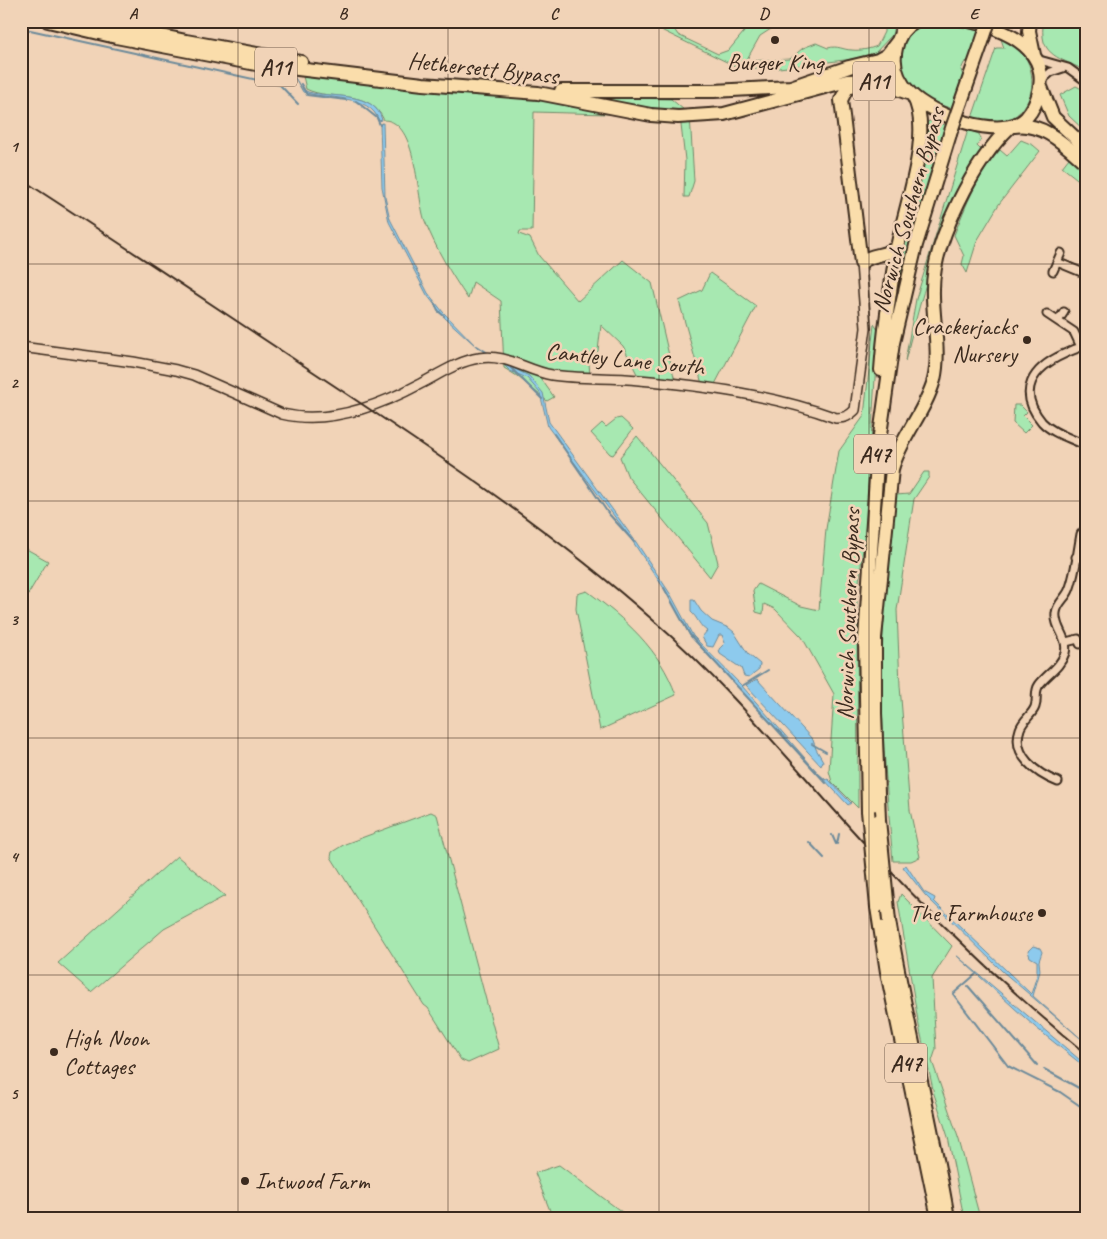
<svg xmlns="http://www.w3.org/2000/svg" width="1107" height="1239" font-family="Caveat,sans-serif">
<style>
.green{fill:#a7e8b1;stroke:#718968}
.water{fill:#8dcaed;stroke:#6c8a9a}
.lines{fill:none;stroke-linecap:round;stroke-linejoin:round}
.stream{stroke:#6c8a9a;stroke-width:2}
.street-casing{stroke:#3b2a1e;stroke-width:11}
.secondary-casing{stroke:#3b2a1e;stroke-width:12}
.highway-casing{stroke:#3b2a1e;stroke-width:16}
.street{stroke:#f1d3b7;stroke-width:7}
.secondary{stroke:#f1d3b7;stroke-width:9}
.highway{stroke:#faddab;stroke-width:12}
.rail{stroke:#3b2a1e;stroke-width:2}
.highway-bridge-casing{stroke:#3b2a1e;stroke-width:16;stroke-linecap:butt}
.highway-bridge{stroke:#faddab;stroke-width:12}
.grid{fill:none;stroke:#3b2a1e;stroke-width:1;stroke-opacity:0.55}
.poi-dot{fill:#3b2a1e;stroke:#f1d3b7;stroke-width:2}
.labels{text-anchor:middle;stroke-width:5;stroke-linejoin:round;paint-order:stroke}
.shield{fill:#f1d3b7;stroke:#725d4c;stroke-width:1}
.shield-label{font-size:22px;font-weight:bold;fill:#3b2a1e}
.poi-label{font-size:24px;fill:#3b2a1e;stroke:#f1d3b7;text-anchor:end}
.street-label{font-size:24px;fill:#3b2a1e;stroke:#f1d3b7}
.neatline{fill:none;stroke:#3b2a1e;stroke-width:2}
.grid-label{font-size:16px;text-anchor:middle;font-weight:bold;fill:#3b2a1e}
</style>
<rect width="100%" height="100%" fill="#f1d3b7"/>
<filter id="ink" filterUnits="userSpaceOnUse"><feTurbulence type="fractalNoise" baseFrequency=".02" numOctaves="2"/><feDisplacementMap in="SourceGraphic" scale="10" xChannelSelector="R" yChannelSelector="G"/><feConvolveMatrix kernelMatrix="1 2 1 2 8 2 1 2 1" color-interpolation-filters="sRGB"/></filter>
<g filter="url(#ink)">
<path class="green" d="M654,21H676L674,29L678,35L718,54L729,50L753,21H776L774,27L760,36L746,61L790,59L803,48L816,43L828,48C838,45 843,50 852,50C860,51 870,49 877,46L884,32V21H895L892,35L875,53L853,59L779,68H739L657,28Z
M1043,21H1082L1086,26V72C1073,62 1050,60 1044,42C1042,36 1043,27 1043,21Z
M933,23L952,25L979,31L969,60L964,63L961,70L963,76L951,108C937,105 921,97 911,85C891,59 900,29 933,23Z
M1001,39C1008,42 1016,45 1021,51C1039,72 1035,110 1007,120C995,124 984,120 972,118L996,48H1004Z
M303,76L509,95L671,99L690,115L694,181L689,197H684L685,160L680,116L534,112L532,231H520L519,234L530,238L539,256L578,301L623,260L652,283L675,381L639,378L623,346L601,325L598,351L589,363L590,375L537,373L554,397L547,401L517,376L504,368L501,301L473,282L468,299C451,274 436,249 425,221C416,197 418,121 384,120C368,87 332,102 306,89Z
M1076,86L1086,91V132L1069,116L1060,95Z
M930,121L946,125L910,244L889,350L890,300L925,123Z
M968,130L979,134L981,139L977,146L981,150C943,216 924,287 905,361L916,299Z
M1021,140L1033,145L1040,151L999,204L977,241L967,273L962,264L964,256L954,235C966,205 978,174 1000,150L1007,156Z
M1069,158L1086,170V186L1062,167Z
M710,273L756,306L714,386L702,384L679,301L702,290Z
M874,324L878,330L866,523L857,599L858,808L832,782L829,771L834,694L802,637L775,609L764,604L763,614L756,612L753,591L758,584L801,606L819,610L826,529L839,451L864,416Z
M1014,405H1020L1027,412L1023,416L1032,425L1024,433L1013,423Z
M621,418L633,429L613,455L610,454L591,433L602,423L606,427L616,419Z
M637,436L708,523L718,563L710,577L628,477L620,457Z
M924,472H929V477L914,499L897,610L900,686L910,810L920,857L911,861H893C886,785 879,708 883,632C885,586 891,541 896,495L909,494Z
M21,546L48,561L21,606Z
M587,591C625,619 660,649 676,695L600,730L576,609L577,594Z
M431,812L437,815L499,1049L468,1063L461,1060L428,1008L424,1005L331,857L332,852L345,844Z
M177,856L225,896L164,929L91,992L58,963Z
M901,894L952,946L932,978L936,1049L932,1061L959,1140L980,1218H964L948,1137L934,1094L918,1021L898,902Z
M559,1165L630,1218H553L535,1173Z"/>
<path class="water" d="M295,78L302,89L308,92C331,98 375,91 382,120L379,121C370,93 325,100 303,92Z
M383,123L385,197L390,219L428,293L443,312L478,348L445,318L427,295L389,222L382,187L380,124Z
M501,362L529,376L543,393L549,422L636,542L671,595L693,636L742,686L818,773L826,780L828,779L851,803L848,805L690,636L669,596L629,536L548,427L540,393L527,378L510,371Z
M691,600H694L701,611L712,621L729,628L734,632L748,654L760,664L759,669L749,677L744,676L741,668L720,654L719,649L725,643L722,635H719L713,647L707,646L702,637L707,631C699,626 698,618 691,612Z
M757,679L813,740L816,749L823,761L821,766L746,685Z
M906,865L924,892L935,898L934,901L942,909L1031,994L1037,975V961L1030,957L1028,951L1033,946L1040,948L1042,952L1039,961L1040,971L1033,996L1086,1043L1002,971L925,895L903,867Z
M956,955L1086,1065V1068L1035,1027Z"/>
<g class="lines">
<path class="stream" d="M21,28L280,85L298,104
M301,84L307,95L346,100
M356,101L377,118L380,125
M434,302L438,311L444,316
M477,346L488,353
M507,364L542,399
M554,434L608,513L634,542
M664,588L690,635L826,783
M742,686L768,670
M812,744L826,752
M832,835L836,844
M809,842L824,858
M837,844L839,834
M976,974L953,994L1008,1066L1060,1092L1086,1110
M968,986L1037,1065
M1044,1069L1086,1092"/>
<g class="street-casing">
<path id="street" d="M1036,59L1068,68L1086,81
M1041,81L1051,72L1063,68
M1057,262L1061,253
M1053,271L1057,262L1086,274
M1047,314L1074,332L1081,347
M1058,321L1064,312
M1086,346C1078,347 1071,351 1064,354C1033,368 1016,391 1042,422C1053,434 1072,438 1086,446
M1086,406V410
M1081,443L1086,433
M1076,557L1086,559
M1066,642L1078,639L1080,644
M1058,782C1037,774 1011,755 1020,729C1023,720 1032,715 1035,707C1038,699 1034,692 1039,685C1047,674 1060,668 1065,653C1069,638 1054,628 1056,613C1057,603 1066,598 1069,590C1075,576 1078,550 1081,534L1086,528"/>
</g>
<g class="secondary-casing">
<path id="secondary" d="M899,36L900,21
M21,347L133,362L176,370L194,375L282,414C328,425 379,406 420,384C438,375 458,361 479,358C506,353 526,371 552,375C580,379 610,377 639,380C705,386 773,395 836,418C845,418 849,416 855,410L866,328L861,263"/>
</g>
<g class="highway-casing">
<path id="highway" d="M48,21L116,37L256,64L423,84L538,93L651,115L678,117L724,114L847,81L872,80L911,94
M91,21L186,41L301,62
M915,21C904,27 898,37 896,48C892,65 898,81 910,93C931,115 1002,142 1026,118C1034,109 1038,99 1040,87C1047,46 1002,29 970,21
M1030,21L1029,31L1034,55
M859,85L847,88L841,100L861,263C871,253 886,257 897,247
M1041,87L1053,117L1086,148
M561,91H714L791,87L849,67L878,60L887,55L897,42
M961,102L981,45
M1014,126C1043,122 1065,145 1086,163
M881,370C884,329 890,289 897,248C904,208 934,132 913,96
M868,811L865,639L878,449L893,343L916,245L950,134
M879,820L875,713V638L892,469C901,437 925,412 934,380C941,350 932,319 933,289C933,241 975,160 1010,127
M877,907L887,972L938,1218
M889,921C906,1021 931,1118 948,1218"/>
</g>
<use href="#street" class="street"/>
<use href="#secondary" class="secondary"/>
<use href="#highway" class="highway"/>
<path class="rail" d="M21,179C119,242 215,307 312,371C430,449 548,527 654,621C732,689 795,768 864,843C934,919 1007,989 1086,1054"/>
<g class="highway-bridge-casing">
<path id="highway-bridge" d="M981,45L989,21
M950,134L961,102
M868,811L877,907
M879,820L889,921"/>
</g>
<use href="#highway-bridge" class="highway-bridge"/>
</g>
</g>
<path class="grid" d="M238,21V1218M448,21V1218M659,21V1218M869,21V1218M21,264H1086M21,501H1086M21,738H1086M21,975H1086"/>
<g class="poi-dot">
<circle cx="775" cy="40" r="5"/>
<circle cx="1027" cy="340" r="5"/>
<circle cx="1042" cy="913" r="5"/>
<circle cx="54" cy="1052" r="5"/>
<circle cx="245" cy="1181" r="5"/>
</g>
<g class="labels">
<g class="shield">
<rect x="255" y="47.5" width="42" height="39" rx="4"/>
<rect x="853" y="61.5" width="42" height="39" rx="4"/>
<rect x="854" y="434.5" width="42" height="39" rx="4"/>
<rect x="885" y="1043.5" width="42" height="39" rx="4"/>
</g>
<g class="shield-label">
<text x="276" y="75">A11</text>
<text x="874" y="89">A11</text>
<text x="875" y="462">A47</text>
<text x="906" y="1071">A47</text>
</g>
<g class="poi-label">
<text x="775" y="70" text-anchor="middle">Burger King</text>
<text x="1017" y="334">Crackerjacks<tspan x="1017" dy="28">Nursery</tspan></text>
<text x="1032" y="921">The Farmhouse</text>
<text x="64" y="1046" text-anchor="start">High Noon<tspan x="64" dy="28">Cottages</tspan></text>
<text x="255" y="1189" text-anchor="start">Intwood Farm</text>
</g>
<g class="street-label">
<text transform="translate(483 68) rotate(6)" y="8">Hethersett Bypass</text>
<text transform="translate(908 210) rotate(-74)" y="8">Norwich Southern Bypass</text>
<text transform="translate(625 359) rotate(6)" y="8">Cantley Lane South</text>
<text transform="translate(848 614) rotate(-88)" y="8">Norwich Southern Bypass</text>
</g>
</g>
<rect width="1107" height="1239" fill="none" stroke="#f1d3b7" stroke-width="55"/>
<rect x="28" y="28" width="1052" height="1184" class="neatline"/>
<g class="grid-label">
<text x="133" y="19">A</text>
<text x="343" y="19">B</text>
<text x="554" y="19">C</text>
<text x="764" y="19">D</text>
<text x="974" y="19">E</text>
<text x="14" y="152">1</text>
<text x="14" y="388">2</text>
<text x="14" y="625">3</text>
<text x="14" y="862">4</text>
<text x="14" y="1099">5</text>
</g>
</svg>
